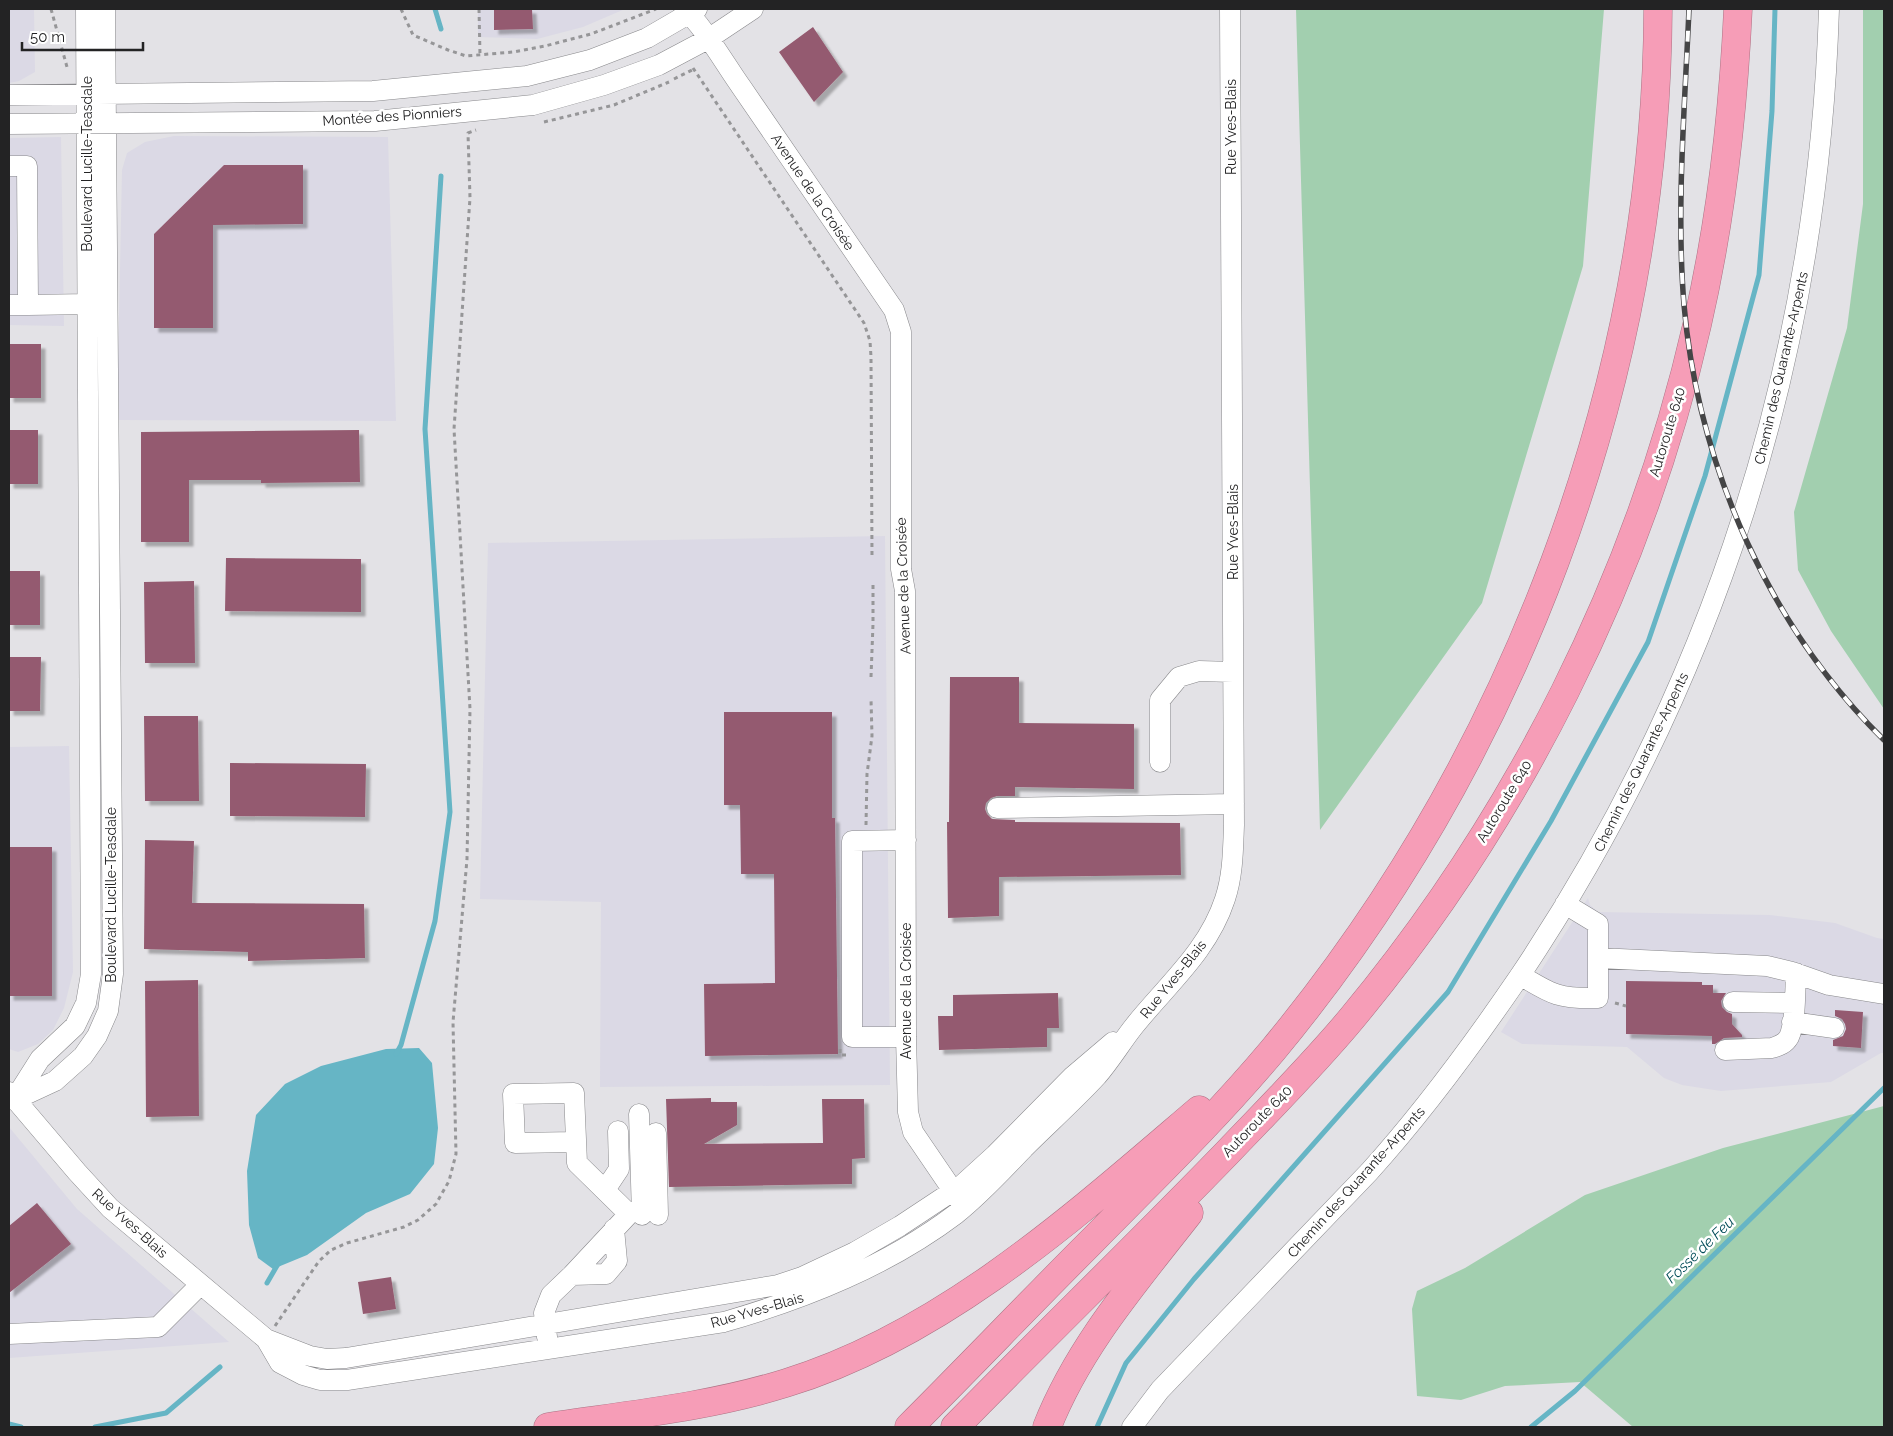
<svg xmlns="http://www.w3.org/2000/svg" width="1893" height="1436" font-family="Raleway,sans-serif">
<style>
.built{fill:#dbd9e5}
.green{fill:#a2cfaf}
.water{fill:#66b5c5}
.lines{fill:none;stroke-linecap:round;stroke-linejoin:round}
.stream{stroke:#66b5c5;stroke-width:5}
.building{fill:#945a6f;filter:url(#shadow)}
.minor-casing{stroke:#88888b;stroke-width:21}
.highway-casing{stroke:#ac7284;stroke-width:29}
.path{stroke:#969698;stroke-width:3;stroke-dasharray:4 4;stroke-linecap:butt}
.minor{stroke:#fff;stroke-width:20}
.highway{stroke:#f69db7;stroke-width:28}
.rail-casing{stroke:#454546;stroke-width:5.5}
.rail{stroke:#fff;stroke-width:4;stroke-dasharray:11;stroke-linecap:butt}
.labels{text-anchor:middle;stroke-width:5;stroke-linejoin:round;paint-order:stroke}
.street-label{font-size:14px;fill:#232324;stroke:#fff}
.water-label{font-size:15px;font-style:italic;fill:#004b57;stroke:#fff}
</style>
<defs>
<filter id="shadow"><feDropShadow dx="4.5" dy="4.5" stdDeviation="1" flood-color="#0004"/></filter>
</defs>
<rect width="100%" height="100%" fill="#e3e2e6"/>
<path class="built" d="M9,9H34L35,72L19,81L9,83Z
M478,9H625L583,27L537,39L478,37Z
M174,136L388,137L396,421L117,420L122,170L127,153L145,142Z
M61,137L64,326L9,325V138Z
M885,536L890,1085L600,1087L601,902L480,899L488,543Z
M69,746L73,972L64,1008L53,1030L38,1044L18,1052L9,1049V747Z
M1588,898L1590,905L1598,912L1770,915L1835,923L1877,938L1884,939V1053H1881L1831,1082L1721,1091L1682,1085L1664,1078L1627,1047L1522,1044L1501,1032Z
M9,1127L77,1209L229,1342L9,1358Z"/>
<path class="green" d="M1296,9H1604L1583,266L1482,603L1320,830Z
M1863,9H1884V709L1831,631L1798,570L1794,512L1847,328L1863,204Z
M1884,1106V1427H1633L1580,1382L1505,1386L1461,1400L1417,1396L1412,1309L1417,1291L1465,1268L1585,1195L1723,1148Z"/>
<path class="water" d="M419,1048L432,1063L438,1128L434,1164L410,1194L366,1213L307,1255L273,1269L258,1258L249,1225L247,1171L256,1115L285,1084L321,1066L386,1049Z"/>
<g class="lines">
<path class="stream" d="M435,9L441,29
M396,1054L401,1045L435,921L450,812L425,429L441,176
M267,1283L278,1264
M9,1424L21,1427
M95,1427L166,1413L220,1367
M1097,1427L1126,1363L1194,1279L1448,992L1551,821L1648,642L1705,476L1759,275L1772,111L1775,9
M1531,1427L1575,1391L1884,1088"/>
</g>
<path class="building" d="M494,9H532L533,29L494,30Z
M813,27L843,72L814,102L779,52Z
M224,165H303V224L213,225V328H154V234Z
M9,344H41V398H9Z
M9,430H38V484H9Z
M359,430L360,482L261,483V480H189V542H141V432Z
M226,558L361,559V612L225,611Z
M9,571H40V625H9Z
M194,581L195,663H145L144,582Z
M9,657H41L40,711H9Z
M950,677H1019V723L1134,724V789L1015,787V796H997L991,798L986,803L985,809L987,814L992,819L1015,820V822L1180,823L1181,875L999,877V916L948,918L947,822H949Z
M724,712H832V818H835L838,1054L705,1056L704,984L775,983L774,874H741L740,805H724Z
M144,716H198L199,801H145Z
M230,763L366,764L365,817L230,816Z
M145,840L194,841L192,903L364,904L365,958L248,961V952L144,949Z
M9,847H52V996H9Z
M198,980L199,1116L146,1117L145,981Z
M1626,981L1702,982V985H1713V993H1726L1721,1001L1722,1007L1727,1012L1732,1014V1024L1742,1035V1037L1724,1038L1715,1044H1712V1036L1626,1034Z
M1058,993L1059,1028H1047V1047L939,1050L938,1016H953V995Z
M1835,1010L1863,1012L1861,1048L1833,1046V1040L1843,1036L1846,1029L1845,1024L1842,1019L1835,1016Z
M711,1098V1102H737V1125L704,1144L823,1143L822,1099H864L865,1158L852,1159V1184L669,1187L666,1099Z
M37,1203L71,1244L9,1293V1226Z
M391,1277L396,1309L363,1314L358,1282Z"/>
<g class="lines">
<g class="minor-casing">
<path id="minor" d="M684,9C703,25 726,66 742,88C793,162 843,236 894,310L901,332V569L905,591L906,1037L908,1112L913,1132L960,1201
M9,95L373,91L527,76L590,60L647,38L697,9
M9,124L375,121L533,105L604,85L659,65L708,39L753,9
M9,166H27L28,305H9
M28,305L88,304
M1160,762V700L1179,677L1199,671L1233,672
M997,808L1234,804
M1598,958L1767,966L1792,972L1829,985L1884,994
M1520,975C1552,995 1560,999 1598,998V924L1565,904
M1733,1002L1794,1003
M1792,1022L1834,1028
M906,1037H852V841L906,840
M1725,1050L1772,1048C1779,1046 1785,1044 1789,1037C1796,1022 1795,991 1796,973
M9,1092L77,1172L110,1208L266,1339L310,1356L327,1359L346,1358L778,1285L802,1277L855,1252L900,1226L962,1185L995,1155L1073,1076L1113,1042
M14,1100L55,1081L83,1056L97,1036L108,1011L113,974L105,9
M14,1100L40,1059L75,1026L86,1003L91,974L86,9
M639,1114L642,1215
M656,1133L658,1215
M605,1190L619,1169L618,1131
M572,1275L606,1274L617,1261L614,1229
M9,1334L158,1327L200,1285
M547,1337L544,1313L551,1295L572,1275L629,1214L577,1163L574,1093L513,1094L515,1143L575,1142
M266,1339L280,1363L303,1375L320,1380H347L724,1322C807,1298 887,1266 956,1214C981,1194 1002,1171 1024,1148C1048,1124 1074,1101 1097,1076C1111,1060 1122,1041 1135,1025C1168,984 1208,951 1225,899C1233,875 1233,850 1234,825L1230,9
M1132,1427L1160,1390L1369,1172C1425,1110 1474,1043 1521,974C1715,683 1818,358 1829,9"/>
</g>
<g class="highway-casing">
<path id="highway" d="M548,1427C628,1415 709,1407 786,1383C943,1335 1076,1215 1199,1110
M909,1427C970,1366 1029,1304 1090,1243C1152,1180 1216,1118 1273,1050C1513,760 1656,386 1658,9
M955,1427C1045,1335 1137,1246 1227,1153C1269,1109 1313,1065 1352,1018C1518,818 1639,578 1697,325C1721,221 1733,115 1738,9
M1047,1427C1079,1346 1136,1281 1189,1213"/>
</g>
<path class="path" d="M51,9L67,67
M401,9L413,35L448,50L466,56L513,52L545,46L591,34L656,9
M479,9L480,55
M693,68L864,323L870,341L871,357L872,557
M674,79L694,69
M544,122L614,105L669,82
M871,677L873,624V581
M866,825L867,774L872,736L871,699
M1615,1003L1626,1006
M840,1049V1055H848
M275,1326L319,1261L331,1250L347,1243L404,1227L418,1220L436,1204L449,1181L456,1154L453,1022L467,859L470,709L454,429L470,198L468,133L476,130"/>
<use href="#minor" class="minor"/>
<use href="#highway" class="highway"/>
<g class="rail-casing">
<path id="rail" d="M1689,9C1685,105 1676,208 1684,305C1698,465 1769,627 1884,740"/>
</g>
<use href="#rail" class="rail"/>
</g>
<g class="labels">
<g class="street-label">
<text transform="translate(392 116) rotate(-4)" y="5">Montée des Pionniers</text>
<text transform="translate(1231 127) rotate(-90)" y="5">Rue Yves-Blais</text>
<text transform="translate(87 164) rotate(-90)" y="5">Boulevard Lucille-Teasdale</text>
<text transform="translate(813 192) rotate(56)" y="5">Avenue de la Croisée</text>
<text transform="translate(1781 368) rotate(-77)" y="5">Chemin des Quarante-Arpents</text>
<text transform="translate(1667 432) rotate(-73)" y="5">Autoroute 640</text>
<text transform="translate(1233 532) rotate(-90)" y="5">Rue Yves-Blais</text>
<text transform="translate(903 586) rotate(-92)" y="5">Avenue de la Croisée</text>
<text transform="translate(1641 762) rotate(-64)" y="5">Chemin des Quarante-Arpents</text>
<text transform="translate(1504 801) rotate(-59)" y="5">Autoroute 640</text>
<text transform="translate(111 895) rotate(-90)" y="5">Boulevard Lucille-Teasdale</text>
<text transform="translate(1173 979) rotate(-51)" y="5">Rue Yves-Blais</text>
<text transform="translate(906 991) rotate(-90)" y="5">Avenue de la Croisée</text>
<text transform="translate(1257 1121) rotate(-46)" y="5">Autoroute 640</text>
<text transform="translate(1356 1182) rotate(-48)" y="5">Chemin des Quarante-Arpents</text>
<text transform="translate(130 1223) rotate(42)" y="5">Rue Yves-Blais</text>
<text transform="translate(757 1310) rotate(-16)" y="5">Rue Yves-Blais</text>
</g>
<g class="water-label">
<text transform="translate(1700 1250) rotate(-44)" y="5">Fossé de Feu</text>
</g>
</g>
<rect width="1893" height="1436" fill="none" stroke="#232324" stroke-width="20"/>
<path d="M22 42v8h121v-8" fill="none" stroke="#232324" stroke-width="2.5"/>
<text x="30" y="42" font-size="15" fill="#232324" stroke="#ffffff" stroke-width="4" paint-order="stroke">50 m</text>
</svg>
